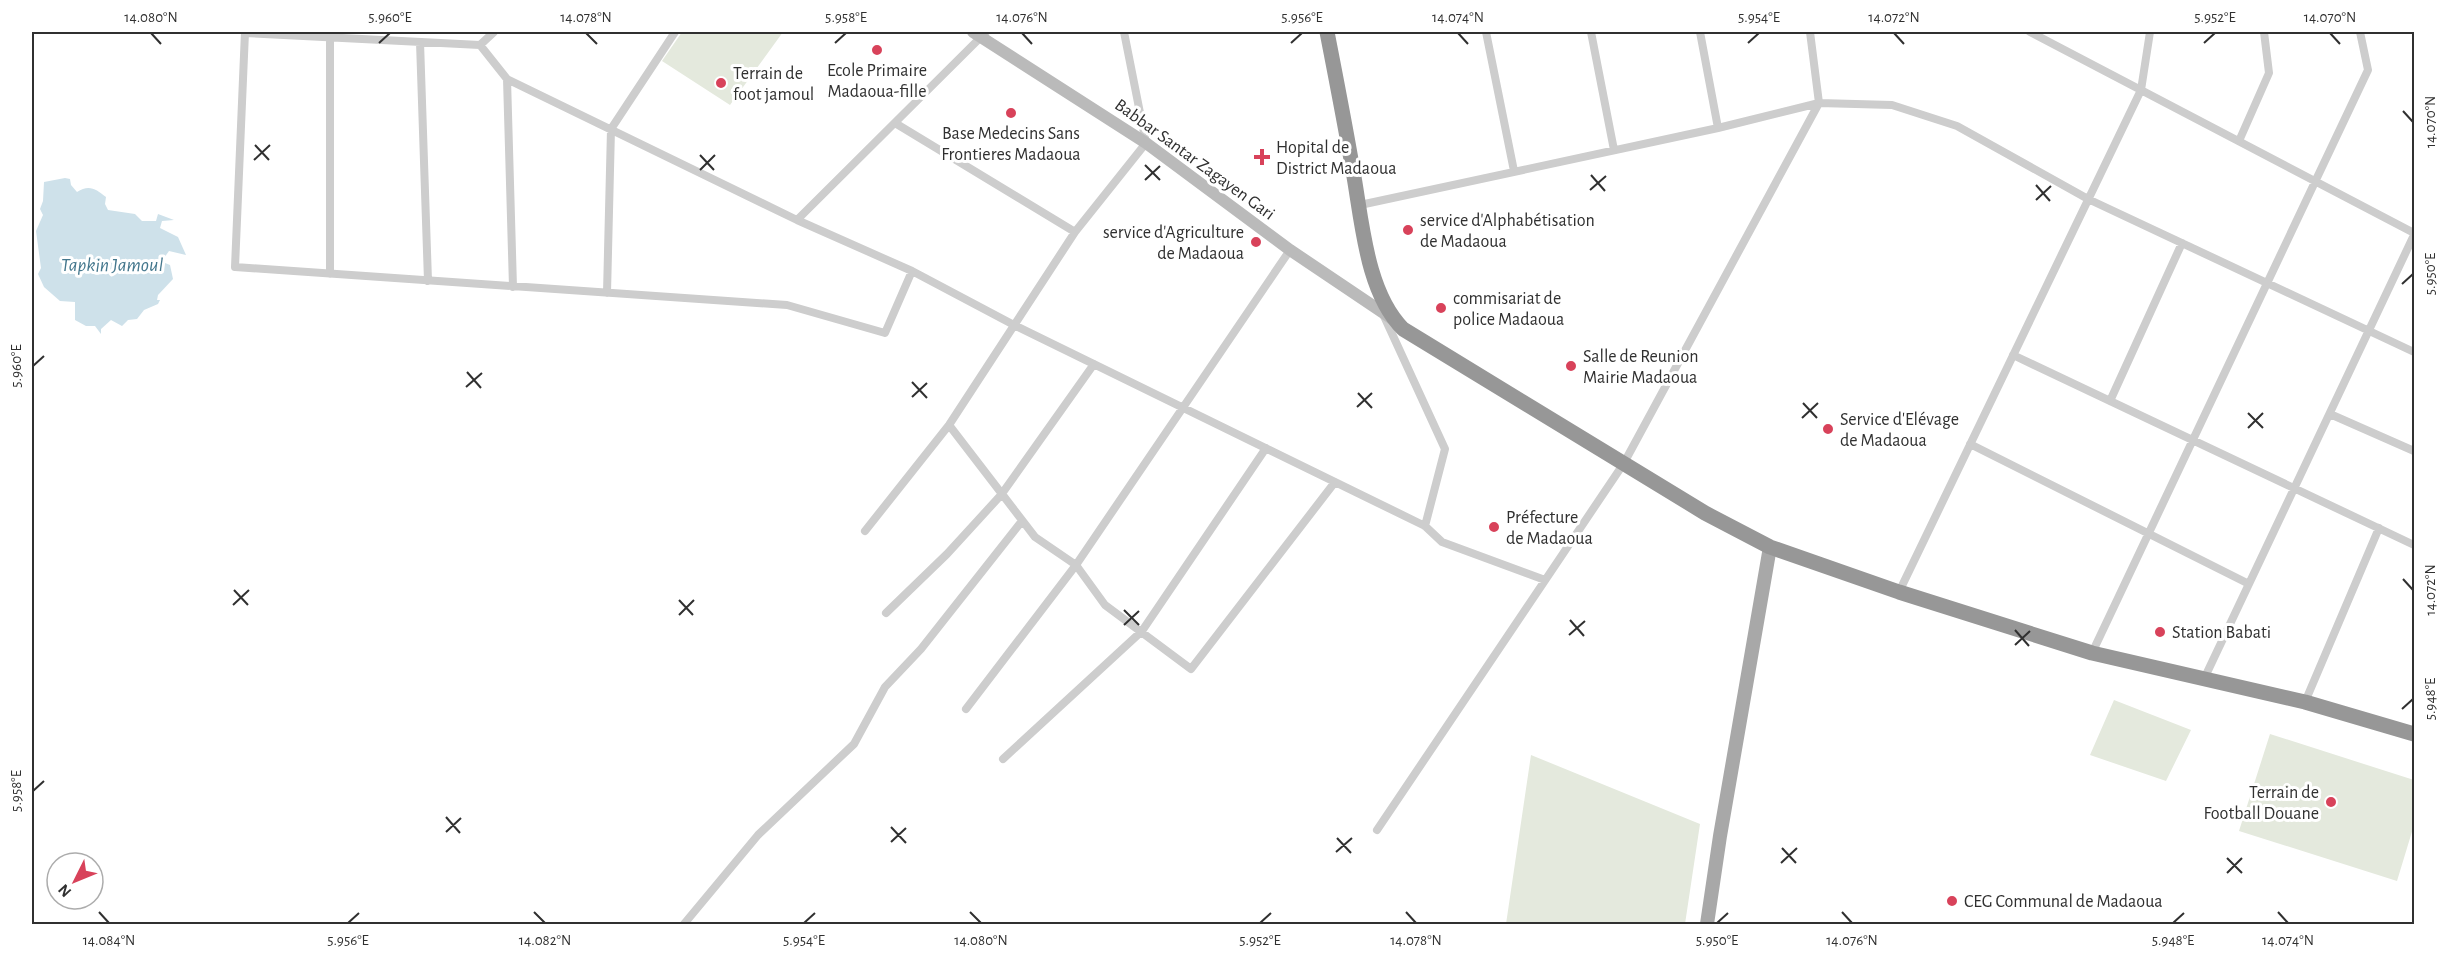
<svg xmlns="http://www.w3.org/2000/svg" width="2446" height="956" font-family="'Alegreya Sans',sans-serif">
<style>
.green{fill:#e4e9dd}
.water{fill:#cee1ea}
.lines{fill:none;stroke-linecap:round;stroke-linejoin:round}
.street{stroke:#cdcdcd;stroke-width:8}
.secondary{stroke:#bababa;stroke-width:12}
.primary{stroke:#a8a8a8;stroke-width:14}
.highway{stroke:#979797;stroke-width:15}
.ticks{fill:none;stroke:#303030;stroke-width:2}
.poi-dot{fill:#d8425a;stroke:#fff;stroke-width:2}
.labels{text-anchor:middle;stroke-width:6;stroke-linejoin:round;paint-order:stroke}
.poi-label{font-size:18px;fill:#303030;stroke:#fff;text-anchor:start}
.street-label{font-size:18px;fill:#303030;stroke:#fff}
.water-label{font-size:20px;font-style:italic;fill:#44778d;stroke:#fff}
.neatline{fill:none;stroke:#303030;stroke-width:2}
.ticks-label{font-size:15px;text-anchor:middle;fill:#303030}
</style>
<rect width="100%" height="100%" fill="#fff"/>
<path class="green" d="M682,32H783L730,105L662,61Z
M2114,700L2191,730L2166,781L2090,755Z
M2270,734L2414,780V825L2397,881L2239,831Z
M1531,755L1700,824L1685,924H1506Z"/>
<path class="water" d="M65,178L70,179L71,185L77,192C89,184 96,189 106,197L105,204L108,210L135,214L142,221H156L158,214L174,220L162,221L160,228L178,237L186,255L169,251L164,258L165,263L170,265L173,279L158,295L157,300H160L158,304L144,310L137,319L128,320L122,326L111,320L101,329V334L95,326H86L75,320V302L60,301L44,287L38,274L41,268L36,231L43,215L40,209L43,201L44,182Z"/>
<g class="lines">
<path class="street" d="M245,32L235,267L787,305L885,333L912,271
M1486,32L1514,171
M1591,32L1614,150
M1700,32L1718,128
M2030,32L2414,233
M245,33L480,45L494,32
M330,37V274
M420,42L428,281
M480,45L507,79L797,220L912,271L1014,325L1425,526L1442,542L1545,580
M507,79L513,287
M895,123L1075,232
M2239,141L2269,73L2264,32
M1360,205L1718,128L1819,103L1892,105L1957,126L2088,199L2414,352
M797,220L986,32
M607,293L611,129L675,32
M1383,314L1445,449L1425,526
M2013,355L2414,545
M2110,401L2182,243
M2330,414L2414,451
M949,425L1035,537L1076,565L1105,605L1191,669L1335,482
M1970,444L2249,584
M865,531L949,425L1075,232L1146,143L1124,32
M1899,592L2141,90L2150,32
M886,613L947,554L1001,495L1094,364
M2092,653L2368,70L2360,32
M2204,679L2414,235
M2305,702L2379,528
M966,709L1076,565L1290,250
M1003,759L1142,631L1266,448
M1377,830L1624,463L1819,103L1810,32
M684,924L758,835L854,744L885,687L921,649L1022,521"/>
<path class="secondary" d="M973,32L1146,143L1290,250L1394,320"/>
<path class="primary" d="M1707,924L1720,836L1770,547"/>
<path class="highway" d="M1327,32C1336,78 1345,124 1353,171C1362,220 1366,292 1403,329L1705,513L1770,547L1899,592L2092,653L2305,702L2414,734"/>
</g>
<path class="ticks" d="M151,33L161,44M586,33L597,44M1022,33L1032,44M1458,33L1468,44M1894,33L1904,44M2330,33L2340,44M379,43L390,33M835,43L846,33M1291,43L1302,33M1748,43L1759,33M2204,43L2215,33M2403,111L2413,122M255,145L269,160M700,155L714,170M254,160L270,145M1145,165L1160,180M700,170L715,155M1591,175L1605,191M1145,180L1160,166M2036,185L2050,201M1590,190L1606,176M2036,200L2051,186M2402,284L2413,274M33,366L44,356M467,372L481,388M912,382L927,398M466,387L482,373M1358,393L1372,408M912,397L927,383M1803,403L1817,418M1357,407L1372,393M2248,413L2263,428M1802,418L1818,403M2248,428L2263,413M2403,579L2413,590M234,590L248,605M679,600L693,615M233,605L249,590M1124,610L1139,625M679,615L694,600M1570,620L1584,636M1124,625L1139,611M2015,630L2029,646M1569,635L1585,621M2015,645L2030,631M2402,709L2413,699M33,791L44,781M446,817L460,833M891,827L906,843M446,832L461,818M1337,838L1351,853M891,842L906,828M1782,848L1796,863M1336,852L1352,838M2227,858L2242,873M1781,863L1797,848M2227,873L2242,858M99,912L109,923M534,912L545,923M970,912L981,923M1406,912L1416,923M1842,912L1852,923M2278,912L2288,923M348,923L359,913M804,923L815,913M1260,923L1271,913M1717,923L1728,913M2173,923L2184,913"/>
<g class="poi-dot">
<circle cx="877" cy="50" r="6"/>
<circle cx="721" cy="83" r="6"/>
<circle cx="1011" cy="113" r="6"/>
<path d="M1259 148h6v6h6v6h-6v6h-6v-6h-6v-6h6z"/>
<circle cx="1408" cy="230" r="6"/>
<circle cx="1256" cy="242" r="6"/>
<circle cx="1441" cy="308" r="6"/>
<circle cx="1571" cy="366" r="6"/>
<circle cx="1828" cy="429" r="6"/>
<circle cx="1494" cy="527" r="6"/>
<circle cx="2160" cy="632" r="6"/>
<circle cx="2331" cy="802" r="6"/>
<circle cx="1952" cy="901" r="6"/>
</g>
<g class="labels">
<g class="poi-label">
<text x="877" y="76" text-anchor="middle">Ecole Primaire<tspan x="877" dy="21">Madaoua-fille</tspan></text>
<text x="733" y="79">Terrain de<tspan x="733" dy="21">foot jamoul</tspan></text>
<text x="1011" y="139" text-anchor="middle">Base Medecins Sans<tspan x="1011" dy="21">Frontieres Madaoua</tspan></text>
<text x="1276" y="153">Hopital de<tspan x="1276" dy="21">District Madaoua</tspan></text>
<text x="1420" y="226">service d'Alphabétisation<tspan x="1420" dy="21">de Madaoua</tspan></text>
<text x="1244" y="238" text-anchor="end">service d'Agriculture<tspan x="1244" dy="21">de Madaoua</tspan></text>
<text x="1453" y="304">commisariat de<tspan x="1453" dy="21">police Madaoua</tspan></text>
<text x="1583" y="362">Salle de Reunion<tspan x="1583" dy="21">Mairie Madaoua</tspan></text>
<text x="1840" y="425">Service d'Elévage<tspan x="1840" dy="21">de Madaoua</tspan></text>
<text x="1506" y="523">Préfecture<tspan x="1506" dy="21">de Madaoua</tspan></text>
<text x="2172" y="638">Station Babati</text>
<text x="2319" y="798" text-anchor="end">Terrain de<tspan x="2319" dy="21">Football Douane</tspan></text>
<text x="1964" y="907">CEG Communal de Madaoua</text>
</g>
<g class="street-label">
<text transform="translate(1195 159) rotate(36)" y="6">Babbar Santar Zagayen Gari</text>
</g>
<g class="water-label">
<text x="112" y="271">Tapkin Jamoul</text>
</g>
</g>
<rect width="2446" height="956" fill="none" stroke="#ffffff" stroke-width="66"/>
<g transform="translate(75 881) rotate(227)"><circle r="28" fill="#ffffff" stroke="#acacac" stroke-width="1.5"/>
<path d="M0-4.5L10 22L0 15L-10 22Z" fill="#d8425a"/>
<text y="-9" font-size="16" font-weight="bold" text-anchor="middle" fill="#303030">N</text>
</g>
<rect x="33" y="33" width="2380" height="890" class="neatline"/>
<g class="ticks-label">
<text x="151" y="22">14.080°N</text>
<text x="390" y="22">5.960°E</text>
<text x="586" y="22">14.078°N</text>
<text x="846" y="22">5.958°E</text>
<text x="1022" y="22">14.076°N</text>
<text x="1302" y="22">5.956°E</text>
<text x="1458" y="22">14.074°N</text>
<text x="1759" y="22">5.954°E</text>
<text x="1894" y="22">14.072°N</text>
<text x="2215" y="22">5.952°E</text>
<text x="2330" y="22">14.070°N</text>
<text transform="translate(2430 122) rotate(-90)" y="5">14.070°N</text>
<text transform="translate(2430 274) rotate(-90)" y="5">5.950°E</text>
<text transform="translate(16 366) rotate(-90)" y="5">5.960°E</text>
<text transform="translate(2430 590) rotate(-90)" y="5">14.072°N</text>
<text transform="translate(2430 699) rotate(-90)" y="5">5.948°E</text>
<text transform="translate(16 791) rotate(-90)" y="5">5.958°E</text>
<text x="109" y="945">14.084°N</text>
<text x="348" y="945">5.956°E</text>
<text x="545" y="945">14.082°N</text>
<text x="804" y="945">5.954°E</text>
<text x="981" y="945">14.080°N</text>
<text x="1260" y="945">5.952°E</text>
<text x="1416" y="945">14.078°N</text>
<text x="1717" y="945">5.950°E</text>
<text x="1852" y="945">14.076°N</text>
<text x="2173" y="945">5.948°E</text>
<text x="2288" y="945">14.074°N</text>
</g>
</svg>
